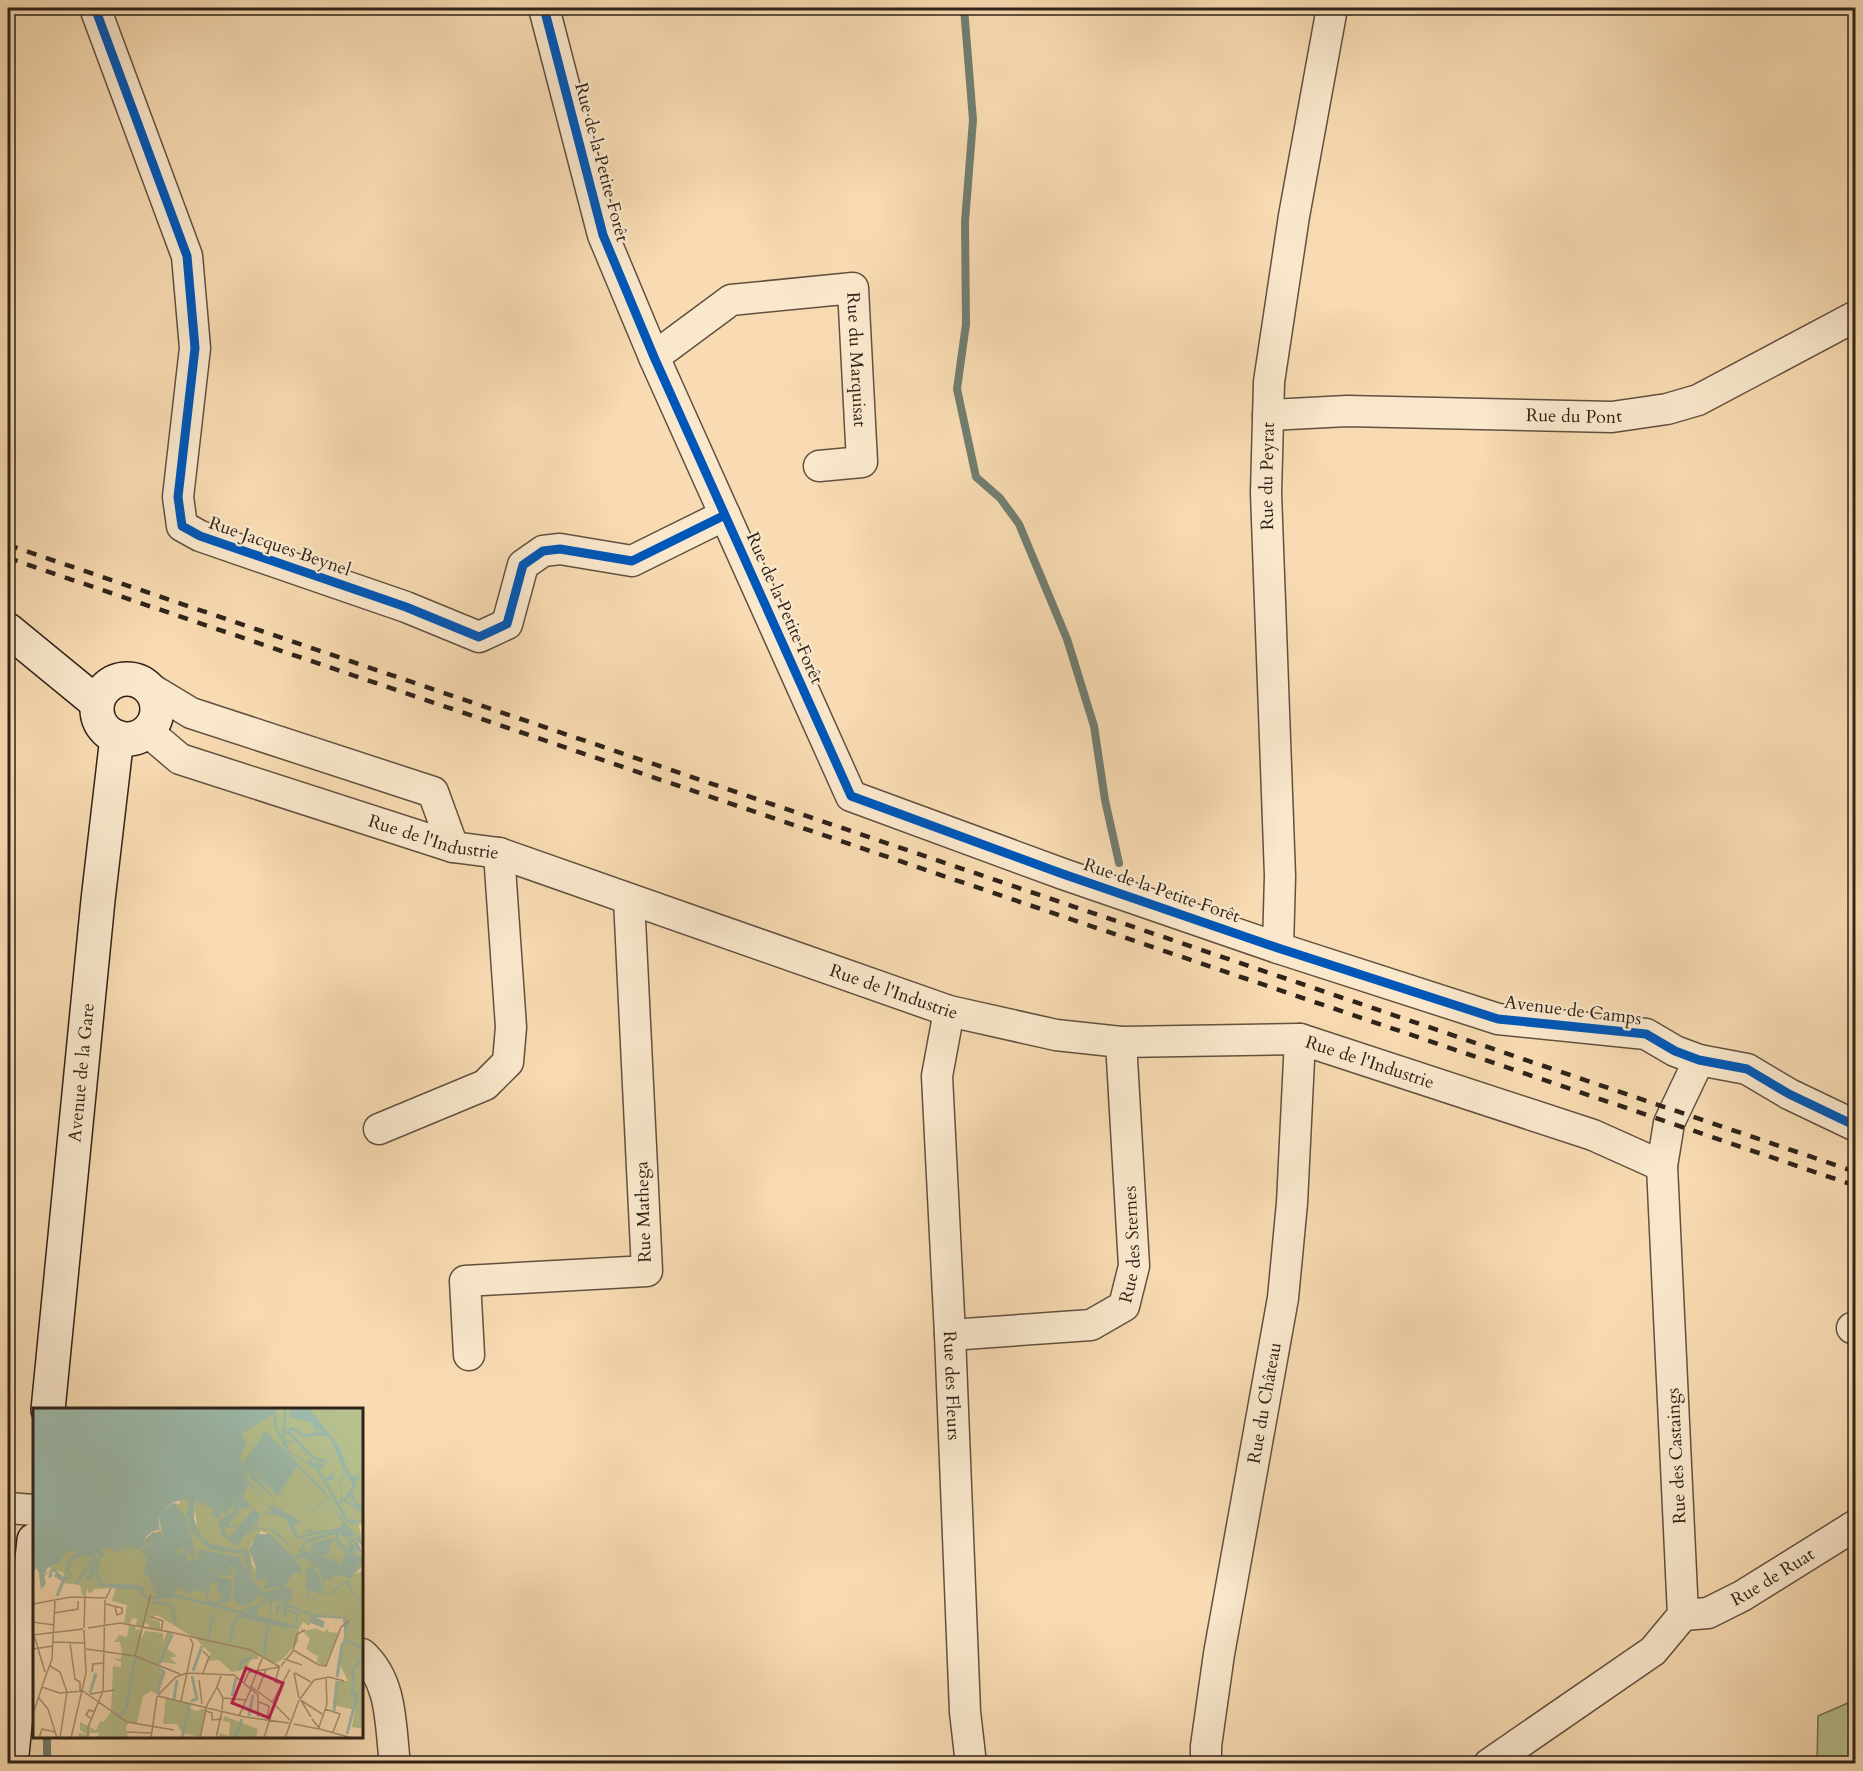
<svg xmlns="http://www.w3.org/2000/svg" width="1863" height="1771" font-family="Cardo,serif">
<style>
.green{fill:#b7c190;stroke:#737254;stroke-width:1.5}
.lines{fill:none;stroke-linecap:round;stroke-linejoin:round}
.stream{stroke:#717e71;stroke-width:8}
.street-casing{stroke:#61513f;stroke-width:33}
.secondary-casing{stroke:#2f2319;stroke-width:36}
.street{stroke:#fae8cd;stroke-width:30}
.secondary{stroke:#fae8cd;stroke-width:33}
.rail{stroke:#2f2319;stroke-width:4.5;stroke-dasharray:10 10;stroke-linecap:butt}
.cycleway-casing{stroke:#fae8cd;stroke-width:13}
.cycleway{stroke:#0057b8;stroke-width:9}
.labels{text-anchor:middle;stroke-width:4.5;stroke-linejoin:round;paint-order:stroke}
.street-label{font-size:18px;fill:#2f2319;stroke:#fae8cd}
.inset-river{fill:none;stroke:#9dbbac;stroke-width:3}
.inset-road{fill:none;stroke:#a89175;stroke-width:1.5}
.view{fill:#c2185b;fill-opacity:0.15;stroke:#c2185b;stroke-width:3}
.inset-edge{fill:none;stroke:#2f2319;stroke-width:3}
</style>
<rect width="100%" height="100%" fill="#f8dbb2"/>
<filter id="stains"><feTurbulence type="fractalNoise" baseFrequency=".00333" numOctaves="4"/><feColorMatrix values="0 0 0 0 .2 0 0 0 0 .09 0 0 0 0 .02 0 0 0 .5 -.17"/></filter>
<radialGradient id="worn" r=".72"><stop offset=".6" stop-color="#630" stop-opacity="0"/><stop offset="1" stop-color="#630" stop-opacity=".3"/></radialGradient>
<path class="green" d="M1855,1700V1763H1817L1818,1716Z"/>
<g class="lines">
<path class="stream" d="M964,8L973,120L965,222L966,324L957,389L976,477L1000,498L1019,524L1067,639L1094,726L1105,800L1119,863
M47,1764V1739"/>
<g class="street-casing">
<g id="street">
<path d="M95,8L187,256L195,348L178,497L182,526L200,536L406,607L479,637L507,624L523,565L543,551L560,549L632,561L725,515"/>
<path d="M544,8L603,235L654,357L851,796L1063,874L1278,948L1498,1019L1646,1034L1675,1051L1699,1060L1747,1069L1789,1094L1856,1126"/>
<path id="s1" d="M654,357L731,300L853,288L862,462L819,466"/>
<path id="s2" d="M1268,415L1347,411L1612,417L1667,409L1698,400L1856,316"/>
<path d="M148,687L191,713L433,792L453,847"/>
<path id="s3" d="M147,731L180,759L453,847L499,853L949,1011L1056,1035L1121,1042L1300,1039L1593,1135L1662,1166"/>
<path id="s4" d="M1278,948L1280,876L1266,493L1269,382L1294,216L1332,8"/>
<path id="s5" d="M949,1011L937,1076L950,1335L965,1712L971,1764"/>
<path d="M379,1129L485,1085L508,1062L511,1027L499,853"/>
<path d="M1852,1328H1856"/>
<path id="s6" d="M950,1335L1091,1325L1124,1306L1134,1266L1121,1042"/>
<path d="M469,1355L465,1281L647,1271L629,899"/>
<path d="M8,1508L34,1510"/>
<path id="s7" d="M1683,1615L1708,1613L1742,1596L1856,1525"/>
<path d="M362,1654C393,1682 390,1725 395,1764"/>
<path id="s8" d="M1206,1764V1746L1219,1654L1283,1298L1292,1203L1300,1039"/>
<path d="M1489,1764L1653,1651L1683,1615L1662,1166L1669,1123L1699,1060"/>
</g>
</g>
<g class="secondary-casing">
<g id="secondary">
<path d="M8,630L97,703"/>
<circle cx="127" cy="709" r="30"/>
<path id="s9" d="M48,1410L98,900L117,737"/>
<path d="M11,1764L34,1540"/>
</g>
</g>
<use href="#street" class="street"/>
<use href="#secondary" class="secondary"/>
<path class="rail" d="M8,545L1856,1172
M8,558L1856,1186"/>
<g class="cycleway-casing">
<path id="cycleway" d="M95,8L187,256L195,348L178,497L182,526L200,536L406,607L479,637L507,624L523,565L543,551L560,549L632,561L725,515
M544,8L603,235L654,357L851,796L1063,874L1278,948L1498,1019L1646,1034L1675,1051L1699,1060L1747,1069L1789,1094L1856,1126"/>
</g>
<use href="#cycleway" class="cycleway"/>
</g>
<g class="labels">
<g class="street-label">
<text transform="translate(602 162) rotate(75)" y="6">Rue de la Petite Forêt</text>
<text dy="6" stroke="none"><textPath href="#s1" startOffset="290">Rue du Marquisat</textPath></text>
<text dy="6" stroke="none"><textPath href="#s2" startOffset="306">Rue du Pont</textPath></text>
<text dy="6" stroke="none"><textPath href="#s4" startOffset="472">Rue du Peyrat</textPath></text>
<text transform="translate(280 546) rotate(19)" y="6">Rue Jacques Beynel</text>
<text transform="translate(785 608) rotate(66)" y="6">Rue de la Petite Forêt</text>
<text dy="6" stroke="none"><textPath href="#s3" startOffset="309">Rue de l'Industrie</textPath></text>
<text transform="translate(1162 890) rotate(19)" y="6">Rue de la Petite Forêt</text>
<text dy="6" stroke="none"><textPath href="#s3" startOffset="795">Rue de l'Industrie</textPath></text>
<text transform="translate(1573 1010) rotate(7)" y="6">Avenue de Camps</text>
<text dy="6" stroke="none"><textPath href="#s3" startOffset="1281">Rue de l'Industrie</textPath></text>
<text dy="6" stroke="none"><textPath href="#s9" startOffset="339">Avenue de la Gare</textPath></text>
<text transform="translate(643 1212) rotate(-92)" y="6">Rue Mathega</text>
<text dy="6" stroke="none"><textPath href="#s6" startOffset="242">Rue des Sternes</textPath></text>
<text dy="6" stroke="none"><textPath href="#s5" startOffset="376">Rue des Fleurs</textPath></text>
<text dy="6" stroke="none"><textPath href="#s8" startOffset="366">Rue du Château</textPath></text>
<text transform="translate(1676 1456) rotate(-93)" y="6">Rue des Castaings</text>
<text dy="6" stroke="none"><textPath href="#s7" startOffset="99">Rue de Ruat</textPath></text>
</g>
</g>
<g transform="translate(33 1408)">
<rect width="330" height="330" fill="#f8dbb2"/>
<path d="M198,0H330V116L326,117L330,139L325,133L322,135L330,145L321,142L330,147V158L322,166L330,163V321L319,319L322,302L300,297L305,273H315L305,253L313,220L310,211L279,209L276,218L270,214L267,219L272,223L282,220L291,224L296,220L295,224L305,225L292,258L284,254L285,246L284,248L273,241L277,231L266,219L265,234L249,252L241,255L226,246L225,251H218L213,261L199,264L186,252L173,253L178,246L163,231L124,207L117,211L127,214V222L115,221L116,216L112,215L110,220L103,217L104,211L99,210L97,216L91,215L94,197L79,193L83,180L62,181L56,186L54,180L53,188L49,187L47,177L30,175L24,189L31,165L15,159L10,166L13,176L8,181L6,165L3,160L0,165V88L57,78L81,65L98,63L133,40L167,46L169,59L155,100L166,130L161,97L176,49L170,40L154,35L173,14ZM147,91L146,96L141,95L125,105L128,122L112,130L126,100ZM228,123L234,125L229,136L237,150L224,163L219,157L218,136ZM247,140L238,158L250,144L233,172L237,164L229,170L234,164L229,159L236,162L229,157ZM316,147L325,151L310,167L314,168L318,162L315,169L327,152L318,171L304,166ZM96,217L103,218L102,222L107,221L108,231L112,223L130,225V234L134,224L140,225L134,241L144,248L137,250L144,256L128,254L124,260L131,268L124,286L118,283L110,288L104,315L96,314L93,319L95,330H65L66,325H57L55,330H44L46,325L54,327L47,322V314L63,322L67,313L70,314L78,304L80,258L88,259V254L79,250L88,251L89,245L87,234H81L86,227L94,229ZM133,290L157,295L156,300L163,303L173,300L167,329L149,325L144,316H130ZM191,308L225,321L223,330H187L186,325L196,328L197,314L190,313Z" fill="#b7c190" fill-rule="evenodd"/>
<path d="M0,0H243L244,20L253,32H258V35L253,33L256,43L273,54L279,51L281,57L284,53L289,56L292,59L287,61L288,66L292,71L299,64L302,71L294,73L306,95L310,84L306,75L312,64L297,31L279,15L257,9L256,0H276L307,40L316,65L321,69L327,66L320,85L313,92L328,101L330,105L310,93L307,95L314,111L330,113L319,116L312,112L284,62L254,44L241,19L240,6L208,26L214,35L208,47V57L229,29L260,64L229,28L232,23L290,81L310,112L323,127L313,131L304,122L268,130L272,127L264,132L251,109L234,106L240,103L236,101L232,107H229L236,99L215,76L210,89L228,108L203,138L189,127L185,113L199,105L206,87L198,101L193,102L197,105L192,107L189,103L184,112L178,107L182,102L162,92L161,111L168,128L178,136L201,141L214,142L216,123L227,113L224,120L242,122L255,135L256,146L265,149L260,152L266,155L269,166L260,165L252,178L260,184L255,196L280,206L311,209L315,215L313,231L328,238L330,243L312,232L310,210L283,209L292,214L290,220L278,215L276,218L279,208L255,199L252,190L255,202L267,205L262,218L263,206L254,204L251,213L250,194L243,208V199L250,192L247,189L245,195L240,192L236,212L237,194L226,199L223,207L216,206L214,201L209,206L211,200L232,195L239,191L224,196L232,189L228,187L217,196L207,198L200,190L202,173L199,169H204L200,158L196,157L200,168L185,167L165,149V141L206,149L215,166L210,146L175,141L161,125L159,128L154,106L156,90L141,94L124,106L141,95L153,109L163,150L148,139L143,144L147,147L149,143L159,149H154L155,155L159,150L169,153L184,168L199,172L198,192L182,198L173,192V185L165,183V176L164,182L156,186L146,181V177L140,187L124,188L121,176L120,188L118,172L110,163L115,153L108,143L115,137L112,132L120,124L131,126L125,106L127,122L120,123L110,131L114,136L109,140L99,141L98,138H95L96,144L87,138L88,143L83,144L72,138L73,144L71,140L68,142L72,148L66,150L61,141L64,150L61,170L53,174V188L52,174L61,150L57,147L55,153V148L42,147L43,142L32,144L27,154L15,159L11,168L20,159L30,169L28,173L21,168L23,165L20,163L18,170L15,169L18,162L11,169L13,175L8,181L6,164L3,160L0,165ZM214,57L244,87L237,99L216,75L228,86L215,72L213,59L219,72L241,90ZM264,58L295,90L288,96L285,92L282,90L287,96L278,103L249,86L250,87L277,103H279L296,91L302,102L287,120L302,102L310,115L306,120L281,124L280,122L273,121L271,123L280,124L265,129L261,117L268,114L240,97L237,100ZM313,66L320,78L310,92L306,76ZM219,98L221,101L196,129L190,121L202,119L204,114L197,119L196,115L206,106L205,102ZM236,121L254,136L259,149L237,126H223L217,142L224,164L222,173L234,171L230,182L241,179H250L230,185L219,171L214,133L219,122ZM179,174L185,175L183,183L190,186L182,196L174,190ZM304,129L305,139L313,143L311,148L323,134L328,132H330L327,133L330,138L325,134L329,144L321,140L320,142L330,145L320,143L329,149L317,144L316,145L330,151L318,171L303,166L304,162L299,171H292L290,185L296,187L311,173L315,172L322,187L329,193V196L320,187L313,174L299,187H290L288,184L289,170L285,159L274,157L283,155L274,153V150L265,151L270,143L278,144L280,135ZM300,130L312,144L308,156L278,144L291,148L294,145L293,149L307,153L294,148ZM280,158L287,170L288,187L274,181V187L284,191L274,189L273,195V161Z" fill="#9dbbac" fill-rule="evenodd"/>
<path class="inset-river" d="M252,0L251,26L260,20L270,28L284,26M281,15L284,26L294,27M256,25L279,49L293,54M318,87L325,98L330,97M66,150L63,164L68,177L103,178L110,182M263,151L273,133L304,124L305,134L314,142L319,139L316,133L327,130M39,169L34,162L38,150L51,147M43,176L61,151M80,179L105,180L116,192M24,188L31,171L37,170M119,190L145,188L266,220M119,194L138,197L143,216M175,229L181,206M197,234L200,217L207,208L256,219M231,246L235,215M126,256L139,227M206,262L209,253L219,250M160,263L169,238M304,269L309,237L313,232M321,273L319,263L330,248M97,277L102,250M57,285L63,265M124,286L131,264L125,260M199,288L203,270M141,291L144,272M158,293L164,291L159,268M301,303L304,273M87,308L93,300L97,279M216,308L220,287M314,326L324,287L319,286L321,275M149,330L157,296M202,330L209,311"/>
<path class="inset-road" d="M0,196L38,189L73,190L78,180M73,196L89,200V205L84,207L82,199M21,205L45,201V193M118,209L130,213L128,223M0,214L21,217M51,220L52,188M55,220L87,215L137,224L218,242L247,259M0,227L50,221M1,227L12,264M20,234L52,235M37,235L42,271L47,274V283M0,241L20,238M53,241L102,248L147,266M260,242L286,257M170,243L176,249L170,265M102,248L118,186M251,251L269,257M286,257L293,258L308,219L316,213M17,258L27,264L34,284L27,330M248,258L260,243L264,226L272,222M246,260L242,274L249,276M59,264L60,256L71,255M261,265L266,290M262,265L278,274M188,268L184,279L190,290L189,302M166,272L169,296M211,275L216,264L247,259M9,278L19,251L22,193M217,278L239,294M9,279L26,285L50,283L94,314L141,322M218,279L230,248M225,282L233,261M57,286L81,282M125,287L143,269L154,265L201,267L225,287V309M125,288L212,309L256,315M5,289L15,301L24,330M190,290L214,292M267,291L281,272L296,269L311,273M267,291L278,309M148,293L160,236L157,230M269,293L289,306M226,294L236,298L234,310M239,295L257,261M240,295L257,312M292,301L307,306L300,324M173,303L179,305V312L189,311M0,306L9,279M206,308L218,281M59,311L53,307L56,302L62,304M279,311L287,321L319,330M261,316L286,321M286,319L294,296L293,269M94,324L118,325M6,330L9,321L22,324M38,330L53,265L51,222M55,330V319L70,283L72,192M118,330L124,288M167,330L174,297L184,279M183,330L189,303M231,330L237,310M252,330L266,292"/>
<path class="view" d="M213,260L250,275L236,310L199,295Z"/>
<rect width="330" height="330" class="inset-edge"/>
</g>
<rect width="1863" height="1771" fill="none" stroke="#f8dbb2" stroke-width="30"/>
<rect x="9" y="9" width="1845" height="1753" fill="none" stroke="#2f2319" stroke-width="3"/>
<rect x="15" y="15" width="1833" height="1741" fill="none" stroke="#2f2319" stroke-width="1.5"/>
<rect width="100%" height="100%" filter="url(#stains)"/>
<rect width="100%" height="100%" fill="url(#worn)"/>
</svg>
